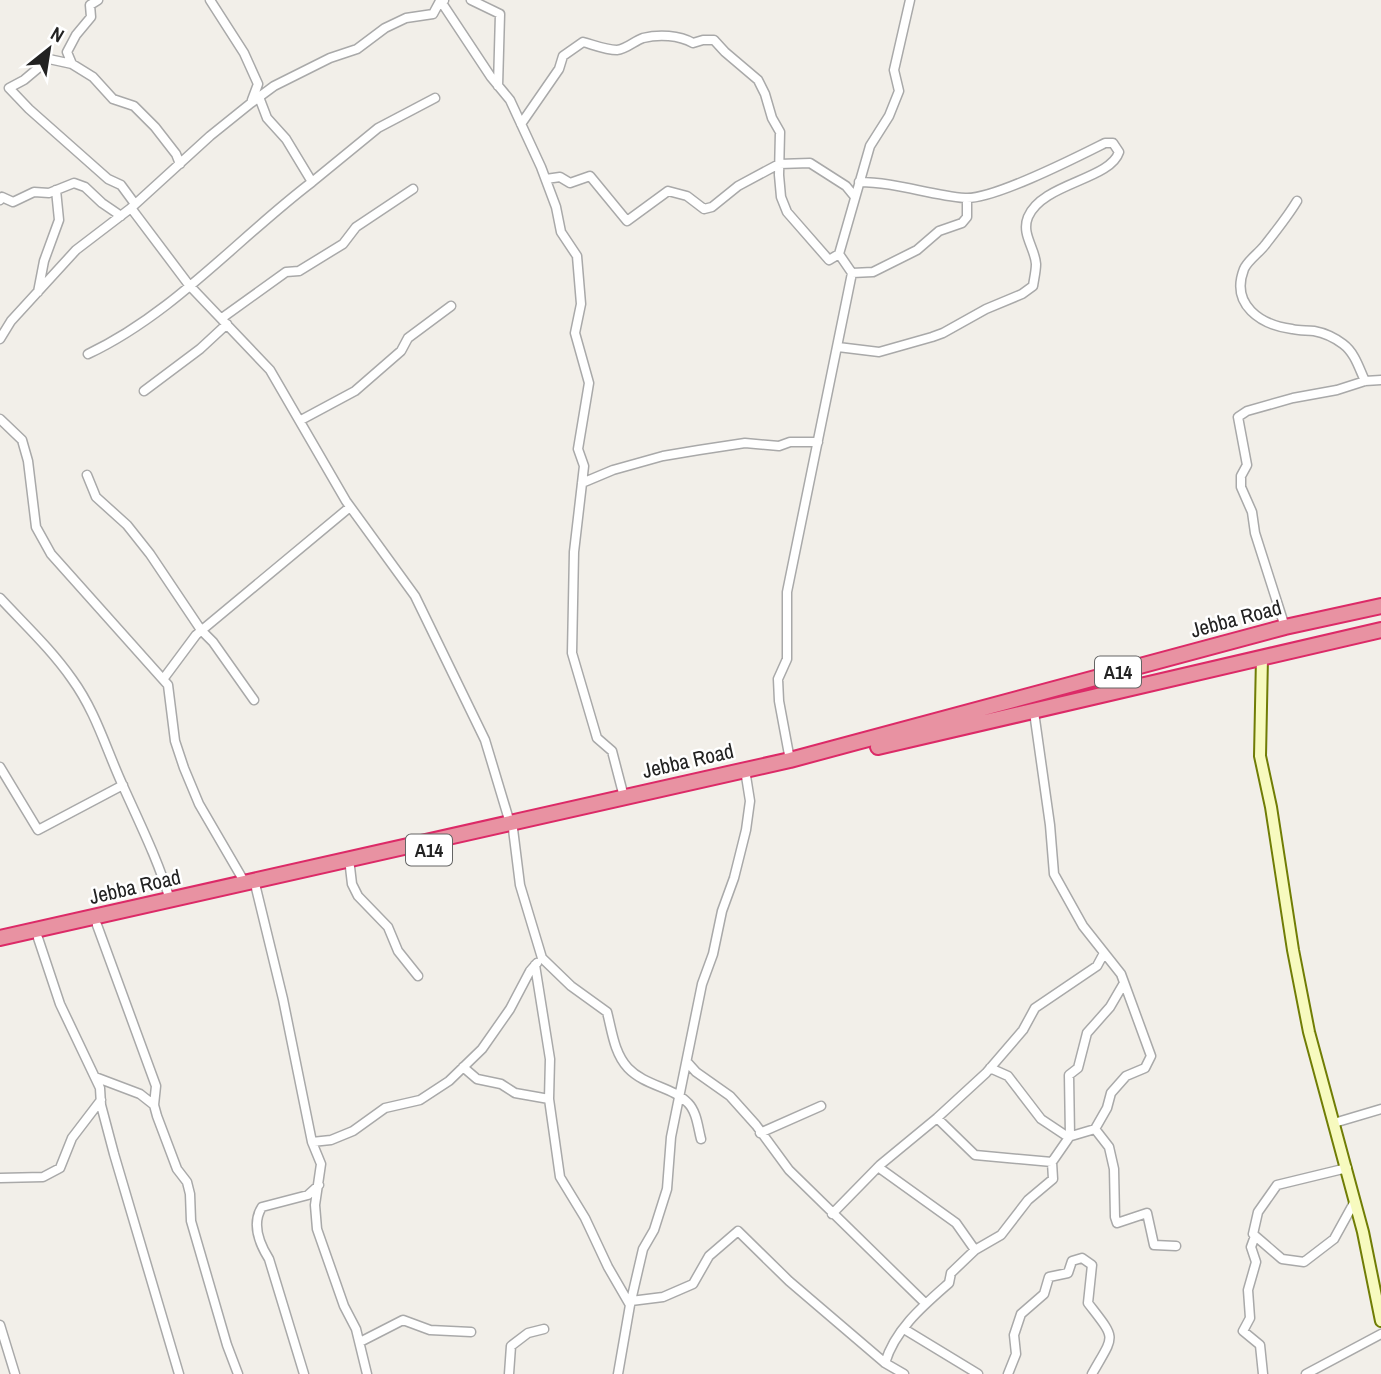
<svg xmlns="http://www.w3.org/2000/svg" width="1381" height="1374" font-family="'Archivo Narrow',sans-serif">
<style>
.lines{fill:none;stroke-linecap:round;stroke-linejoin:round}
.street-casing{stroke:#a9a9a9;stroke-width:11}
.secondary-casing{stroke:#707d05;stroke-width:14}
.highway-casing{stroke:#dc2a67;stroke-width:18}
.street{stroke:#fff;stroke-width:8}
.secondary{stroke:#f7fabf;stroke-width:10}
.highway{stroke:#e892a2;stroke-width:14}
.labels{text-anchor:middle;stroke-width:5;stroke-linejoin:round;paint-order:stroke}
.shield{fill:#fff;stroke:#646464;stroke-width:2}
.shield-label{font-size:19px;font-weight:bold;fill:#222}
.street-label{font-size:21px;fill:#222;stroke:#fff}
</style>
<rect width="100%" height="100%" fill="#f2efe9"/>
<g class="lines">
<g class="street-casing">
<path id="street" d="M98,0L90,5L91,17L76,35L67,52L72,64L93,77L113,99L134,106L155,127L176,154L180,164
M210,0L244,53L258,84L252,100
M440,0L491,77L510,100L541,167L556,207L561,232L577,256L581,304L575,333L589,383L578,449L584,466L574,552L572,653L597,738L612,751L624,797
M471,0L500,14L498,86
M72,64L49,59L24,80L9,88L29,109L108,179L121,185L135,204
M521,124L559,69L563,56L583,42C594,45 606,50 617,50C627,49 634,41 643,38C659,34 679,35 693,43L703,40H714L725,52L758,80L765,94L772,118L780,132L779,175L781,197L787,212L829,260L839,254
M546,179L560,177L570,183L590,176L627,221L668,191L687,196L704,209L712,207L738,186L779,164L810,163L846,186L855,197
M312,182L378,128L435,98
M0,200L2,197L13,202L34,192L49,193L74,183L85,187L102,203L121,216
M1297,201C1288,216 1276,231 1265,245C1259,253 1248,260 1244,269C1230,305 1261,325 1292,329C1299,331 1307,330 1314,331C1325,333 1335,338 1343,344C1355,353 1359,368 1365,381
M131,208L189,285L270,370L346,501L415,596L485,740L510,823
M852,273L873,272L917,250L939,231L962,223L967,217V198
M38,292L44,261L59,220L56,190
M222,318L286,272L299,271L343,244L356,227L413,189
M0,339L11,321L76,250L131,208L210,136L251,103L274,86L330,58L357,49L385,28L406,18L433,14L440,1L444,0
M838,347L879,352L932,337L943,333L986,309L1022,294L1033,286C1034,279 1036,271 1036,264C1035,248 1021,234 1028,217C1042,183 1110,180 1119,152L1113,143H1105C1077,157 993,200 965,198C929,195 896,182 859,182
M88,354C173,314 237,239 312,182L286,139L267,118L259,97
M144,391L200,349L227,324
M0,419L22,440L28,461L36,527L51,554L168,685L175,741L184,768L199,804L245,883
M301,420L355,391L401,351L408,338L451,306
M87,475L96,497L127,525L150,554L201,630L213,642L254,700
M582,483L613,470L663,456L699,450L745,443L779,446L790,442H818
M0,598C25,625 51,649 72,679C96,712 106,749 123,786C140,824 158,860 170,900
M1285,627L1255,533L1252,512L1241,487V476L1247,465L1238,417L1247,411L1293,398L1337,390L1365,381L1381,380
M164,678L196,635L350,507
M1034,712L1050,825L1054,874L1083,926L1121,974L1151,1056L1145,1068L1126,1076L1111,1093L1107,1108L1095,1129
M790,760L779,701L778,679L787,659V592L852,273L839,254L870,146L889,116L899,91L894,70L910,0
M0,767L38,830L123,785
M513,829L520,885L542,958L571,986L607,1012C612,1031 614,1053 628,1068C645,1086 673,1087 688,1103C697,1112 698,1128 701,1139
M350,867L352,884L358,896L388,927L398,951L418,976
M256,888L283,999L312,1142L321,1164L315,1205L317,1229L344,1306L356,1329L367,1374
M97,925L156,1086L154,1105L157,1116L177,1169L187,1182L190,1194L191,1221L227,1345L238,1374
M38,938L60,1004L100,1088L101,1105L114,1154L179,1374
M535,965L550,1059L549,1099L560,1177L585,1218L608,1267L630,1305
M687,1062L696,1072L730,1096L756,1125L789,1170L925,1303
M463,1067L477,1079L501,1084L515,1093L549,1099
M990,1068L1008,1076L1041,1119L1068,1137L1095,1129L1109,1147L1114,1169L1115,1217L1117,1223L1147,1213L1154,1245L1176,1246
M95,1077L140,1094L154,1105
M937,1118L975,1155L1052,1162L1070,1136L1069,1075L1078,1068L1087,1033L1110,1007L1124,983
M1334,1123L1381,1109
M760,1133L821,1106
M312,1142L331,1140L353,1131L385,1108L420,1100L449,1081L482,1049L510,1009L530,971L537,963
M878,1167L956,1223L975,1250
M1347,1168L1277,1185L1258,1212L1253,1234L1282,1259L1304,1262L1334,1239L1355,1201
M0,1178L43,1177L60,1168L72,1138L101,1100
M832,1214L880,1165L937,1118L986,1073L1023,1030L1035,1008L1097,966L1104,953
M1255,1236L1251,1247L1256,1262L1248,1290L1250,1318L1243,1331L1260,1345L1263,1374
M631,1301L663,1297L693,1284L709,1256L738,1231L789,1281L885,1363L904,1374
M0,1325L15,1374
M904,1329L978,1374
M360,1342L403,1320L430,1330L471,1332
M885,1363C895,1329 924,1305 949,1283L951,1273L975,1250L1001,1235L1028,1200L1053,1179L1052,1162
M304,1374L269,1259C259,1243 251,1224 262,1207L308,1195L319,1185
M509,1374L511,1346L528,1333L544,1329
M618,1374L630,1305L643,1249L654,1230L667,1189L671,1137L702,984L713,954L722,911L734,878L746,830L750,801L746,776
M1008,1374L1016,1354L1014,1335L1021,1314L1044,1294L1049,1277L1068,1273L1072,1261L1082,1258L1092,1265L1088,1303C1117,1341 1115,1333 1092,1374
M1306,1374L1381,1334"/>
</g>
<g class="secondary-casing">
<path id="secondary" d="M1262,657L1260,756L1271,807L1293,950L1309,1032L1363,1232L1381,1321"/>
</g>
<g class="highway-casing">
<path id="highway" d="M878,747L1381,630
M0,938L790,760L1285,627L1381,606"/>
</g>
<use href="#street" class="street"/>
<use href="#secondary" class="secondary"/>
<use href="#highway" class="highway"/>
</g>
<g class="labels">
<g class="shield">
<rect x="1095" y="656.5" width="46" height="31" rx="5"/>
<rect x="406" y="834.5" width="46" height="31" rx="5"/>
</g>
<g class="shield-label">
<text x="1118" y="679">A14</text>
<text x="429" y="857">A14</text>
</g>
<g class="street-label">
<text transform="translate(1236 619) rotate(-15)" y="7">Jebba Road</text>
<text transform="translate(688 761) rotate(-13)" y="7">Jebba Road</text>
<text transform="translate(135 887) rotate(-13)" y="7">Jebba Road</text>
</g>
</g>
<g transform="translate(49 49) rotate(30)" stroke="#ffffff" stroke-width="5" paint-order="stroke">
<path d="M0-5L12 26L0 18L-12 26Z" fill="#222222"/>
<text y="-10" font-size="19" font-weight="bold" text-anchor="middle" fill="#222222">N</text>
</g>
</svg>
